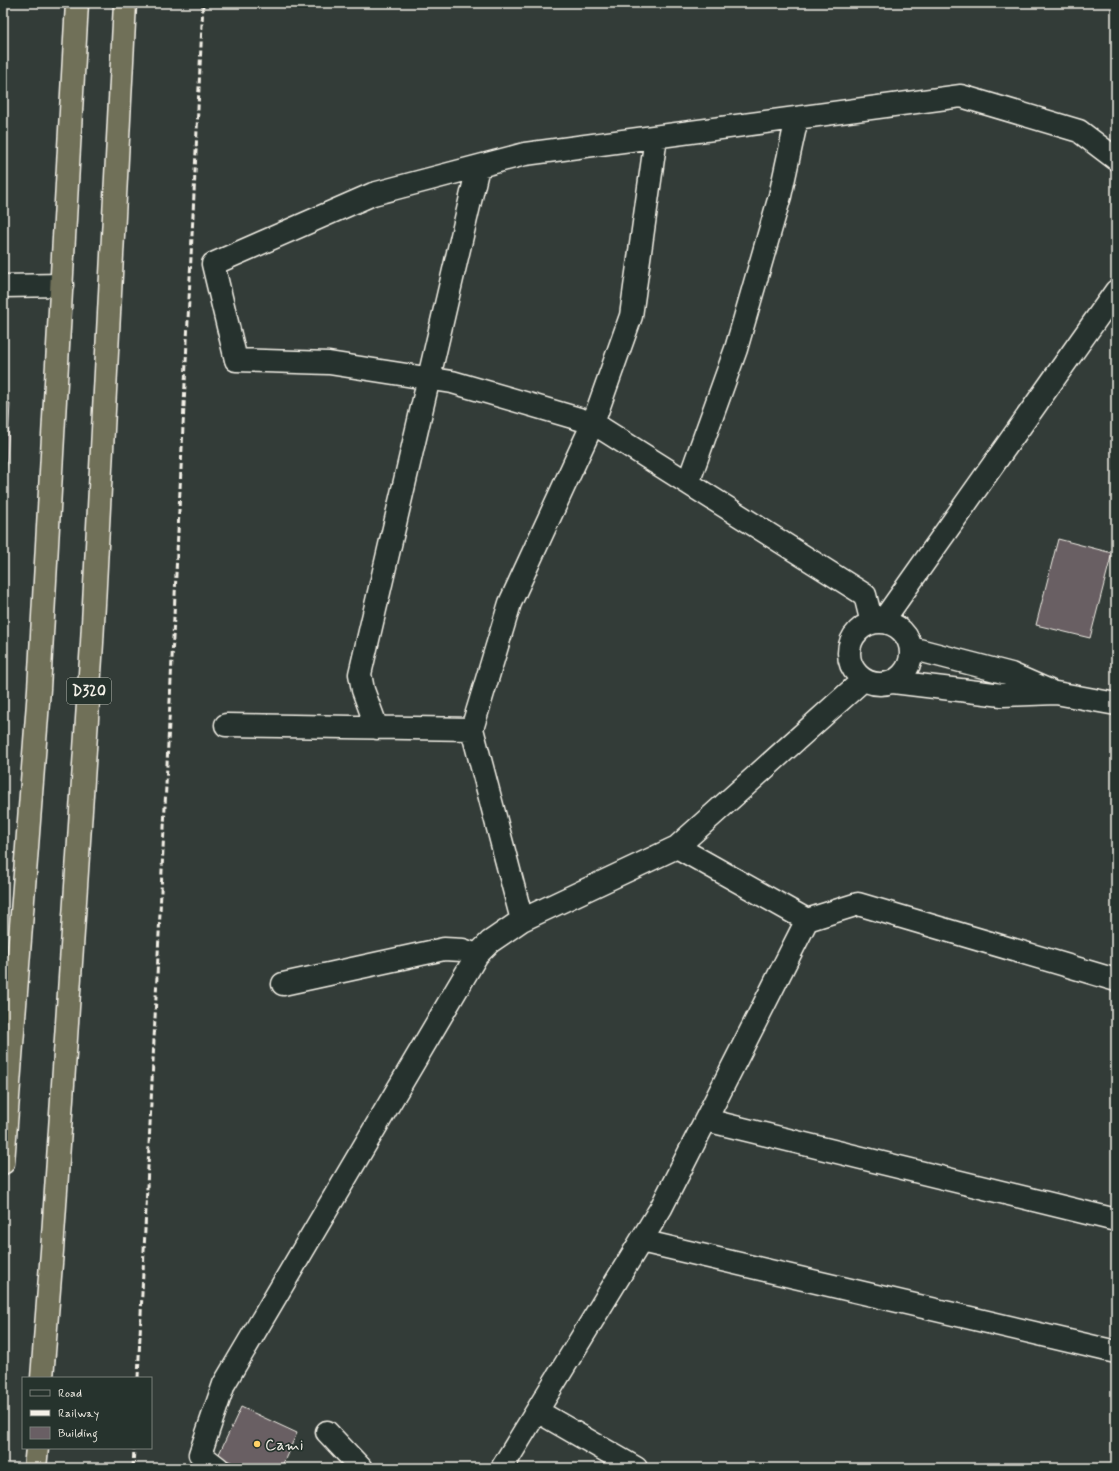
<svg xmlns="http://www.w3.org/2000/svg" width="1119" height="1471" font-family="Mynerve,sans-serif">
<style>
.building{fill:#695f64;stroke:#f4f1e8}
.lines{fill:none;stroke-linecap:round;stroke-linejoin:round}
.minor-casing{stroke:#f4f1e8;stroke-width:25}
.highway-casing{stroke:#f4f1e8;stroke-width:25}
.minor{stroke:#26332d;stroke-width:22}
.highway{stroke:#706f59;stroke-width:22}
.rail{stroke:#f4f1e8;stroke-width:3;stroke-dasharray:6 3;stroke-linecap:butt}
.poi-dot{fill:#ffd166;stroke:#26332d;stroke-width:1.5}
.labels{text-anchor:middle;stroke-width:3.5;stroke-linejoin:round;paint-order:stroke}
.shield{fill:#26332d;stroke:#b6b8b0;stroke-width:1}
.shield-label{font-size:15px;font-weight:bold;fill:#f4f1e8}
.poi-label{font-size:16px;fill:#f4f1e8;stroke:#26332d;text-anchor:start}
</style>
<rect width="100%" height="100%" fill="#333c38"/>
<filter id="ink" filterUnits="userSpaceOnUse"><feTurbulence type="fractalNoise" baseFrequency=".025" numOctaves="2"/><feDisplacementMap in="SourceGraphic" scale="8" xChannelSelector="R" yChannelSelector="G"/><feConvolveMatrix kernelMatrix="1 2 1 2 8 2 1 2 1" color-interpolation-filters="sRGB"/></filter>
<g filter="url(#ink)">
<path class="building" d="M3,403H10L3,540Z
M1058,539L1112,553L1090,638L1036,625Z
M241,1407L297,1433L281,1468H244L218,1456Z"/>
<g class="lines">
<g class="minor-casing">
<path id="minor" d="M3,286L62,285
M688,483L736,349L780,196L797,118
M849 653a31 31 0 1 1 62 0a31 31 0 1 1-62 0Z
M882,622L1116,291
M872,623L865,595L593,423L452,382L329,363L236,360L213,264L373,194L525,154L961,96L1079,131L1116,159
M911,648L1011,674L1050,691
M863,680L677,847L807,920L858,904L1116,980
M893,682L1002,695L1056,693L1116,704
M226,725L472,729
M377,728L363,690L360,674L478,167
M522,920L472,729L510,603L593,423L631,316L656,137
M283,984L444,949L463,950L477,955
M706,1120L1116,1220
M641,1241L1116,1352
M537,1411L636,1468
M327,1432L361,1468
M218,1468L200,1454L224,1384L477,955L490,942L522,920L677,847
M502,1468L661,1208L807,920"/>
</g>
<g class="highway-casing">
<path id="highway" d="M3,1163L39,689L77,3
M42,1378L52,1251L92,643L125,3
M35,1468L37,1448"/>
</g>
<use href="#minor" class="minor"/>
<use href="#highway" class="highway"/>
<path class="rail" d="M138,1378L203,3
M133,1468L134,1448"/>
</g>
</g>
<circle class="poi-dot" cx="257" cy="1444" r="4"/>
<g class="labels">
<rect class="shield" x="67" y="678" width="44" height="26" rx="3"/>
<g class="shield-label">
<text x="89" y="696">D320</text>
</g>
<g class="poi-label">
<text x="265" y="1450">Cami</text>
</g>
</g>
<rect width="1119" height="1471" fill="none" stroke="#26332d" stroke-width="16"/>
<rect x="8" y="8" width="1103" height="1455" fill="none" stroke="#f4f1e8" stroke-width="1.5" filter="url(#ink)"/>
<rect x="22" y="1377" width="130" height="72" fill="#26332d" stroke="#787f78"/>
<rect x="30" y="1390" width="20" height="6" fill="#26332d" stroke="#787f78"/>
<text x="58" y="1397" font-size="12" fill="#f4f1e8">Road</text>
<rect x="30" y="1410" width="20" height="6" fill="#f4f1e8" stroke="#787f78"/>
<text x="58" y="1417" font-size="12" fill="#f4f1e8">Railway</text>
<rect x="30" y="1427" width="20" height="12" fill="#695f64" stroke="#787f78"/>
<text x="58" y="1437" font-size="12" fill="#f4f1e8">Building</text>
</svg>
